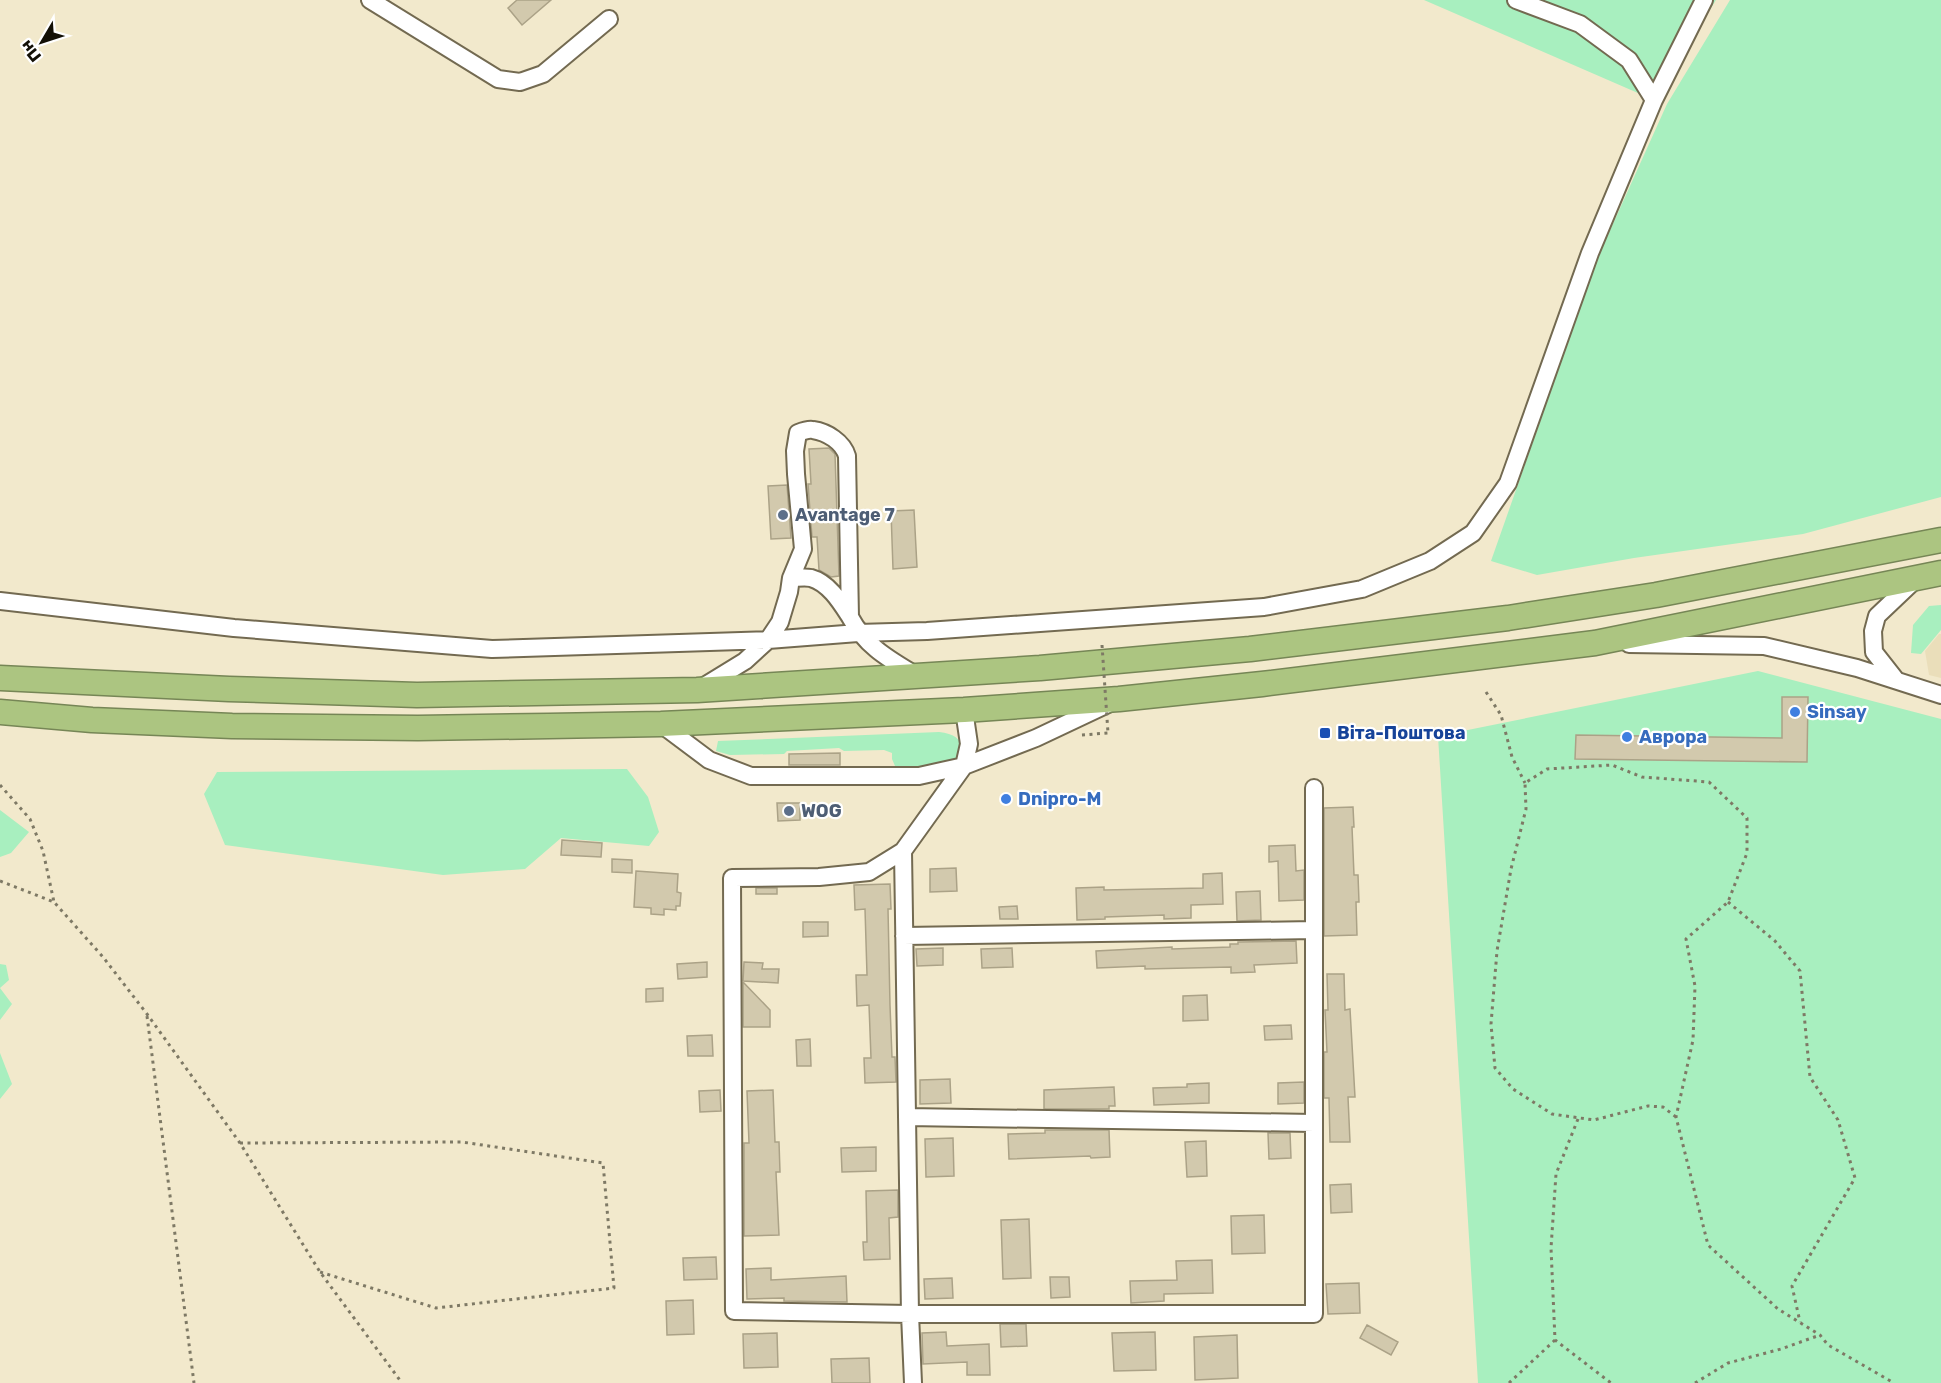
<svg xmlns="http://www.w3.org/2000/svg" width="1941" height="1383" font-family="Rubik,sans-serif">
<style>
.built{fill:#eadeba}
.green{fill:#a8efbf}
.building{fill:#d2c9ad;stroke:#aba287;stroke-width:1.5}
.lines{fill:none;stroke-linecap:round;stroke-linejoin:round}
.minor-casing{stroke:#736a51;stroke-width:20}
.highway-casing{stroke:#768656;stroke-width:27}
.path{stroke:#7e7965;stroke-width:3;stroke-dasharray:3 4.5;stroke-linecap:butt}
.minor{stroke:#fff;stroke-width:16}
.highway{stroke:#acc581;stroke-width:24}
.path-bridge{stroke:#7e7965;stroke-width:3;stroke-dasharray:3 4.5;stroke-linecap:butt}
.service-dot{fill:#5c6f8a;stroke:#fff;stroke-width:2}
.shop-dot{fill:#3f7fe0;stroke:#fff;stroke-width:2}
.transit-dot{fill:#1a4fb4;stroke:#fff;stroke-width:2}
.labels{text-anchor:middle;stroke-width:4.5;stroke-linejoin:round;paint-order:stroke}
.service-label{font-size:18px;font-weight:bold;fill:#4e5e75;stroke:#fff;text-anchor:start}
.shop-label{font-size:18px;font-weight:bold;fill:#366cbe;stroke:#fff;text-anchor:start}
.transit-label{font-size:18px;font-weight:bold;fill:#164399;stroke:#fff;text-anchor:start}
</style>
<rect width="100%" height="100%" fill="#f2e9cc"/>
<path class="built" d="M1939,634H1941V678L1929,675L1925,651Z"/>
<path class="green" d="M1424,0H1716L1654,100Z
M1730,0H1941V497L1803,534L1634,558L1537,575L1491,561L1598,257L1667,104Z
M1941,605V630L1921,654L1911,653L1913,625L1929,606Z
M1758,671L1941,719V1383H1478L1438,736Z
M939,732C957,734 965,741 961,759L917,770L895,766L892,759V753L884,750L844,751L839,748L787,751L784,754L730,755L716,751L718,741Z
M627,769L648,797L659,832L649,846L561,838L525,869L443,875L225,845L204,794L217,772Z
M0,810L29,832L11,853L0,857Z
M0,964L6,965L9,980L0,988L12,1004L0,1020Z
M0,1053L12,1084L0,1099Z"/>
<path class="building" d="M517,0H551L522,25L508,8Z
M829,448L835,454L839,576L831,577L819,570L817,537H812L808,484H811L809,449Z
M787,485L791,538L771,539L768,486Z
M914,510L917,567L893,569L891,511Z
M1782,697H1808L1807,762L1575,759L1576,735L1782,738Z
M840,753V765H789V754Z
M777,803H800V820L778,821Z
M1353,807L1354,827H1352L1354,875H1358L1359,902H1356L1357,935L1324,936V808Z
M562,840L602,843L601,857L561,855Z
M1295,845L1296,871L1304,870V900L1279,901L1278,861L1269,862V846Z
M612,859L632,860V873L612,872Z
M956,868L957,891L930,892V869Z
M636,871L678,874L677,892L681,893L680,906H676V910L664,909V915L651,914V908L634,907Z
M1222,873L1223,904L1191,905V918L1164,919V915L1105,917V919L1077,920L1076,888L1104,887V890L1203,888V874Z
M890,884L891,909H888L890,1005L892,1057H895L896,1082L865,1083L864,1058H871L869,1005L857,1006L856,975H867L865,909L855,910L854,885Z
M756,888H777V894H756Z
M1260,891L1261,920L1237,921L1236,892Z
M1017,906L1018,919H1000L999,907Z
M803,922H828V936L803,937Z
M1296,941L1297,963L1254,965L1255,972L1231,973V967L1145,969V966L1097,968L1096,951L1172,947V949L1230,947V944H1238V942Z
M943,948V965L917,966L916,949Z
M1012,948L1013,967L982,968L981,949Z
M707,962V977L678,979L677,964Z
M744,962L763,963L762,969H779L778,983L743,981Z
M1327,974H1344L1345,1010L1350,1009L1355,1097H1348L1350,1142H1330L1329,1098H1324V1052H1327L1325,1010H1328Z
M743,982L770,1010V1027H743Z
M663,988V1001L646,1002V989Z
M1207,995L1208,1020L1183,1021V996Z
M1291,1025L1292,1039L1265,1040L1264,1026Z
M712,1035L713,1056H688L687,1036Z
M810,1039L811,1066H797L796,1040Z
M950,1079L951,1103L920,1104V1080Z
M1304,1082V1103L1278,1104V1083Z
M1209,1083V1103L1154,1105L1153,1088L1187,1087V1084Z
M1114,1087L1115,1106H1109V1109H1044V1090Z
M720,1090L721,1111L700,1112L699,1091Z
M773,1090L775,1142H779L780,1172H776L779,1235L744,1236V1143H749L747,1091Z
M1045,1130H1109L1110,1157L1091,1158L1090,1156L1009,1159L1008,1134L1045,1133Z
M1268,1133H1290L1291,1158L1269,1159Z
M953,1138L954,1176L926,1177L925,1139Z
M1206,1141L1207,1176L1187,1177L1185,1142Z
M876,1147V1171L842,1172L841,1148Z
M1351,1184L1352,1212L1331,1213L1330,1185Z
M898,1190V1217L889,1218L890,1259L864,1260L863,1242H867L866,1191Z
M1264,1215L1265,1253L1232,1254L1231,1216Z
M1029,1219L1031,1278L1003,1279L1001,1220Z
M716,1257L717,1279L684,1280L683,1258Z
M1212,1260L1213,1293L1164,1294V1301L1131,1303L1130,1281L1177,1280L1176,1261Z
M771,1268V1280L846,1276L847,1302L784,1301V1298L747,1299L746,1269Z
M1050,1277H1069L1070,1297L1051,1298Z
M952,1278L953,1298L925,1299L924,1279Z
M1359,1283L1360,1313L1328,1314L1326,1284Z
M693,1300L694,1334L667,1335L666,1301Z
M1000,1324H1026L1027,1346L1001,1347Z
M1367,1325L1398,1342L1391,1355L1360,1338Z
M946,1332L947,1346L989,1344L990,1375H967V1362L923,1364L922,1333Z
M1155,1332L1156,1370L1114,1371L1112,1333Z
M777,1333L778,1367L744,1368L743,1334Z
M1237,1335L1238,1378L1195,1380L1194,1337Z
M869,1358L870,1383H832L831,1359Z"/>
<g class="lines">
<g class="minor-casing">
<path id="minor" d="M370,0L498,79L520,82L543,74L609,19
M1516,0L1580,24L1629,60L1654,100
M791,578C797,578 805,577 811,578C829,583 841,603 850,617
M0,601L234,628L492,649L768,640L858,633L927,631L1264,607L1362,589L1430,561L1473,533L1508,483L1590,253L1654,100L1704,0
M1629,644L1764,646L1857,668L1941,695
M1896,680L1874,652L1873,631L1877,616L1916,579
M701,688L745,661L768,640L780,622L789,592L791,578L803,549L796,474L795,451L798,433C803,431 808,429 813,430C827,432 843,442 847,456L850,617C866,647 889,659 917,676
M661,724L709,760L751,776H919L964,766L1036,738L1108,704
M903,851L869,872L819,877L732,878L734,1311L910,1314H1314V788
M904,936L1314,930
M907,1117L1314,1123
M913,1383L910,1314L903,851L964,766L969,744L964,710"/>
</g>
<g class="highway-casing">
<path id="highway" d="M0,678L229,689L417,695L697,690L1040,668L1250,649L1508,618L1656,595L1941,540
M0,712L92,720L232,726L418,728L549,726L661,724L964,710L1119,699L1262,684L1595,643L1941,573"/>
</g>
<path class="path" d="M1486,692L1501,715L1512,757L1525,783
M1082,735L1108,733
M0,785L30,819L43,851L54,902
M0,881L54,902L103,957L147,1014L240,1143L320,1272L402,1383
M1728,902L1775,941L1800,971L1810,1077L1838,1120L1855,1178L1792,1286L1800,1322
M147,1016L194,1383
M1676,1117L1663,1107L1648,1106L1594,1120L1552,1114L1513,1089L1495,1068L1491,1024L1497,951L1511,869L1526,809L1525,783L1547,769L1612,765L1642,777L1709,782L1747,818V853L1728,902L1686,939L1695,986L1693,1040L1676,1117L1708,1245L1778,1309L1820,1335L1828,1345L1894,1383
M1578,1119L1556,1174L1551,1248L1555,1340L1611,1383
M240,1143L462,1142L603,1163L614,1288L436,1308L320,1272
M1509,1383L1555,1340
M1695,1383L1728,1363L1781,1349L1820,1335"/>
<use href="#minor" class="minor"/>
<use href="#highway" class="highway"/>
<path class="path-bridge" d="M1102,645L1108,733"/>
</g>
<g class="service-dot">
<circle cx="783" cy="515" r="6"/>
<circle cx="789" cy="811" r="6"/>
</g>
<g class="shop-dot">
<circle cx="1795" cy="712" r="6"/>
<circle cx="1627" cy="737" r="6"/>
<circle cx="1006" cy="799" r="6"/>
</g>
<rect class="transit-dot" x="1319" y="727" width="12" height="12" rx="3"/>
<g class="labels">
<g class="service-label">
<text x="795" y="521">Avantage 7</text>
<text x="801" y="817">WOG</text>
</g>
<g class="shop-label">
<text x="1807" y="718">Sinsay</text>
<text x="1639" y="743">Аврора</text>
<text x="1018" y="805">Dnipro-M</text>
</g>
<g class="transit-label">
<text x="1337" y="739">Віта-Поштова</text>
</g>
</g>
<g transform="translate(42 42) rotate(231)" stroke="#ffffff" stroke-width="4.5" paint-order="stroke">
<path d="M0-4.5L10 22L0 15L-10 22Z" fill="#131006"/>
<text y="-9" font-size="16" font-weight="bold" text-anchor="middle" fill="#131006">Пн</text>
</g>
</svg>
